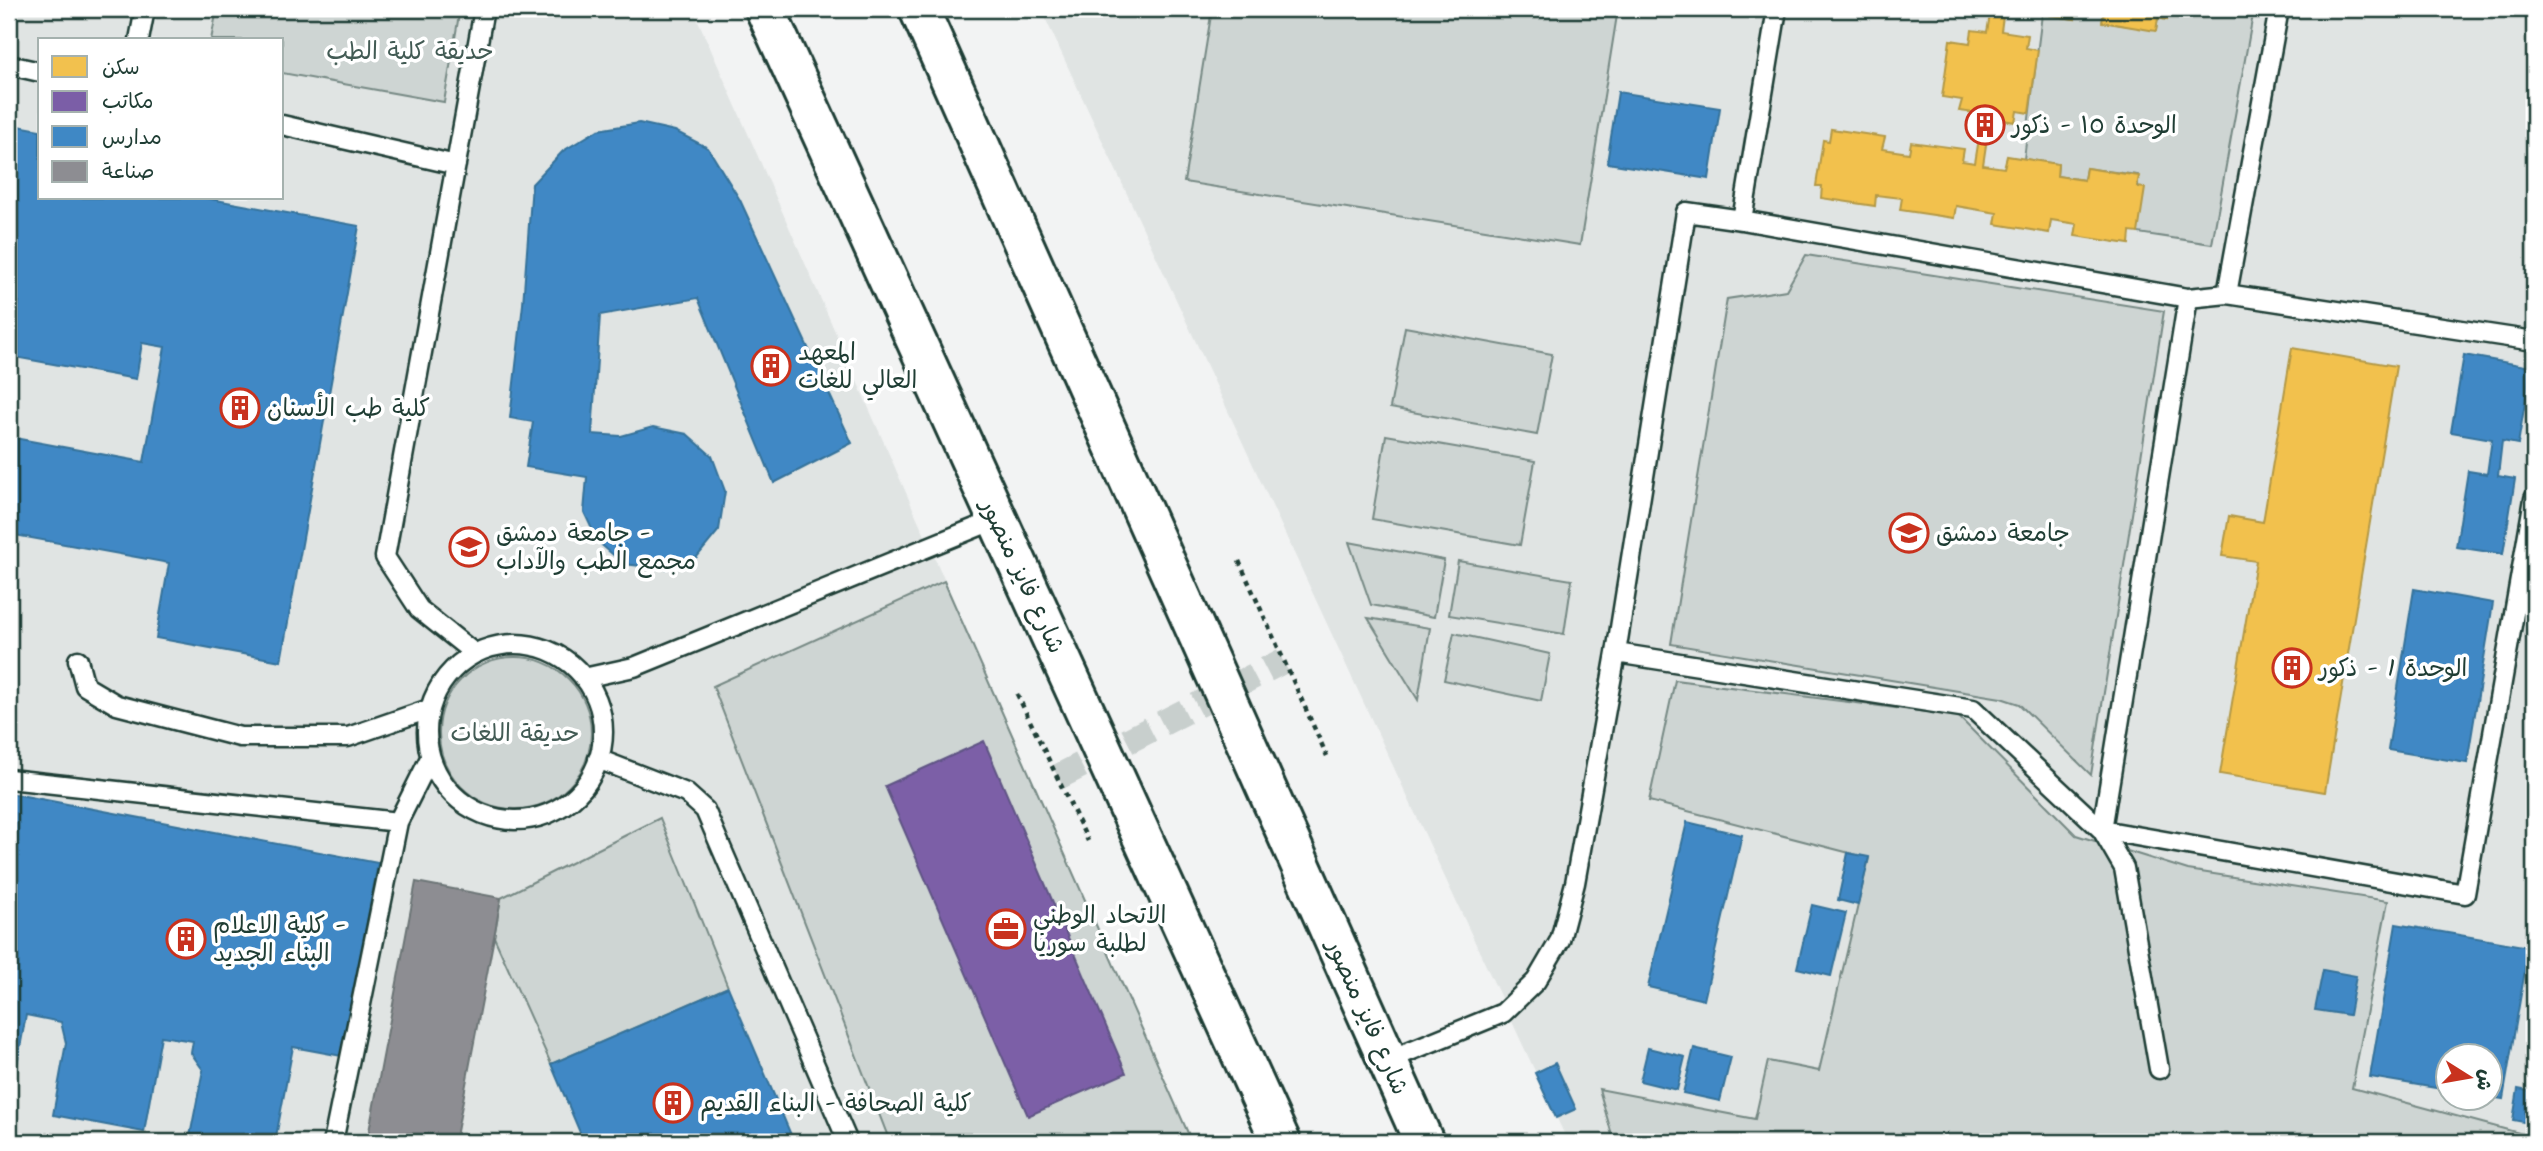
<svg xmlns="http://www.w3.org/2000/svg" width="2543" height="1151" font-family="Kalam,'Playpen Sans Arabic',sans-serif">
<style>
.built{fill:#e0e4e3;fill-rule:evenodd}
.green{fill:#ced5d3;stroke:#768984;stroke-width:2}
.homes{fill:#f2c14e;stroke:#b39946;stroke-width:2}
.offices{fill:#7b5ea7;stroke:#5f5484;stroke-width:2}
.schools{fill:#3f88c5;stroke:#35729a;stroke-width:2}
.industry{fill:#8d8d92;stroke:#6c7576;stroke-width:2}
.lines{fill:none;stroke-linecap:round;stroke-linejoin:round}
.pedestrian-tunnel{stroke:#c8cfcd;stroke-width:26;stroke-dasharray:26 13;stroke-linecap:butt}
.service-casing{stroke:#1f3d34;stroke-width:23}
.trunk-casing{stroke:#1f3d34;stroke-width:44}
.path{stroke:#1f3d34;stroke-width:4.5;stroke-dasharray:5 5;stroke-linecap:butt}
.service{stroke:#fff;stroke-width:18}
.trunk{stroke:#fff;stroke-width:38}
.labels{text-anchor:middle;stroke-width:7;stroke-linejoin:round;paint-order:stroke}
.park-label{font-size:24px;fill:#425b54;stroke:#fff}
.poi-label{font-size:24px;fill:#1f3d34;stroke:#fff;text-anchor:start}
.street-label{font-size:24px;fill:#1f3d34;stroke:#fff}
</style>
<rect width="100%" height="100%" fill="#f2f3f3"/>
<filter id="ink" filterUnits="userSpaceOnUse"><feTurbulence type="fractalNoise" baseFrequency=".0143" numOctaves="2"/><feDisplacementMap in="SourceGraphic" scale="14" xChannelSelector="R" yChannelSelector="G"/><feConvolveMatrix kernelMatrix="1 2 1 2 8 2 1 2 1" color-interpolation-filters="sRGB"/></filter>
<g filter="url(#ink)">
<path class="built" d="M9,9H693L1192,1142H9ZM40,40H282V198H40Z
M1041,9H2534V1142H1568ZM2448,1056H2490V1098H2448Z"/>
<path class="green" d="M217,9H460L444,102L282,73V40H211Z
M1212,9H1618L1580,245L1184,182Z
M2077,9L2104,11L2103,22L2156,30L2158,18L2167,20L2168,9H2254L2212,244L2138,233V175L2086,168L2084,180L2057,176L2058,164L2024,159L2042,14L2075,19Z
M1806,255L2164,311L2091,775L2019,704L2001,698L1671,644L1727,299L1786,290Z
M1405,327L1552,354L1537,435L1390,408Z
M1386,435L1535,461L1520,545L1372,519Z
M1349,542L1444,560L1434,617L1371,605Z
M1458,561L1572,580L1564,634L1449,615Z
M944,581L1192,1142H890L713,686Z
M1368,618L1430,628L1418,700Z
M1454,633L1550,654L1541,701L1444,680Z
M439 733a76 76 0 1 1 152 0a76 76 0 1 1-152 0Z
M1675,680L1958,716L2076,835L2188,870L2388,901L2352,1088L2534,1137V1142H1614L1599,1089L1755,1119L1768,1061L1819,1071L1869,858L1649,801Z
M660,818L728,987L551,1064L494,937L501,898Z"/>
<path class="homes" d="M1991,9H2004L2001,31L2028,35L2026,48L2038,50L2029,113L2017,111L2015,122L1990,118L1983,165L2004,168L2007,156L2058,164L2057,176L2084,180L2086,168L2139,176L2137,187L2145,188L2138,233L2130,232L2129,244L2075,236L2077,224L2051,220L2049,233L1995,224L1997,213L1956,206L1954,218L1900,210L1902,198L1876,195L1875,206L1821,198L1822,186H1816L1823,140L1829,141L1831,129L1885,137L1882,149L1909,153L1911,142L1964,149L1962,161L1975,163L1983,114L1959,111L1962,100L1942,97L1950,40L1970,43L1972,30L1987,32Z
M2021,9H2077L2075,19L2021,11Z
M2093,9H2168L2167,20L2158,18L2156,31L2102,22L2104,11Z
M2292,348L2396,366L2325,792L2220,774L2256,561L2222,556L2229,516L2263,522Z"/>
<path class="offices" d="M984,741L1126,1073L1028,1116L885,786Z"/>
<path class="schools" d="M1618,92L1720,108L1709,179L1607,163Z
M639,123L675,131L708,148L740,200L852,443L774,483L698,298L600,315L592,434L621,436L653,427L687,434L712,456L725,491L719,530L697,557L666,569L624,564L598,542L584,512L587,477L526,467L533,422L510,418L523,304L532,184L563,151L598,130Z
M13,125L40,130V198H205L359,226L281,661L156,638L169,563L9,534V437L144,462L165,347L142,343L136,379L9,356L19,302L9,301V149Z
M2464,355L2531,367L2518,444L2502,441L2498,476L2515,479L2503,554L2456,547L2468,471L2487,474L2492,439L2451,432Z
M2414,589L2493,603L2467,763L2388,750Z
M9,793L378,863L342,1056L293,1047L275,1142H226L190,1136L203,1070L191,1053L193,1041L161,1036L144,1132L53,1115L66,1043L61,1022L26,1015L9,1108Z
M1687,822L1742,835L1704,1000L1648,987Z
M1848,853L1869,857L1858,905L1838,900Z
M1812,905L1846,913L1831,976L1797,968Z
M2396,924L2529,947L2503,1099L2490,1097V1056H2448V1090L2370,1077Z
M2323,970L2356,976L2349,1015L2315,1010Z
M728,987L794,1142H584L551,1064Z
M1648,1048L1685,1057L1677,1090L1640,1081Z
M1694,1048L1731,1057L1720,1101L1683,1093Z
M1555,1063L1576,1109L1556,1118L1535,1073Z
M2518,1089L2534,1092V1124L2513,1120Z"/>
<path class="industry" d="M416,882L501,898L494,937L455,1142H367Z"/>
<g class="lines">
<path class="pedestrian-tunnel" d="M1058,777L1283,661"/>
<g class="service-casing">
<path id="service" d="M139,40L145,9
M9,65L40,72
M282,125L456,165
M1742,220L2188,298
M2227,294L2534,341
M427 732a88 88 0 1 1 176 0a88 88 0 1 1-176 0Z
M474,653L419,609L385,557L484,9
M1616,653L1973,709L2102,830L2465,894L2534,499
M78,660L85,686L117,705L240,737H348L429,709
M584,678L634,667L997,519
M598,759L686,793L705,810L848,1142
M9,779L398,822L333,1142
M398,822L430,758
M1388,1060L1503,1013L1536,981L1560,940L1575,883L1616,653L1686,212L1742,220L1777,9
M2159,1069L2124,868L2102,830L2188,298L2227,294L2279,9"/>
</g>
<g class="trunk-casing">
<path id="trunk" d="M765,9L1281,1142
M919,9L1424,1142"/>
</g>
<path class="path" d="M1239,561L1327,756
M1017,694L1088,841"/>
<use href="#service" class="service"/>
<use href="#trunk" class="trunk"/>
</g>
</g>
<defs>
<g id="building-ring" transform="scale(2.0125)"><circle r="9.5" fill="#fff" stroke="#c8321e" stroke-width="1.5"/><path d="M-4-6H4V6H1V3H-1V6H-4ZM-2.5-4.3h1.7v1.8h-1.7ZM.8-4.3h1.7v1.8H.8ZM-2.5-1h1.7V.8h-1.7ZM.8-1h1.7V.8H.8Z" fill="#c8321e"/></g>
<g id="university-ring" transform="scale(2.0125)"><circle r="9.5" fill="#fff" stroke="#c8321e" stroke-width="1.5"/><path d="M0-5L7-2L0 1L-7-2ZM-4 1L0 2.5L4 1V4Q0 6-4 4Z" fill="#c8321e"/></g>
<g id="office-ring" transform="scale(2.0125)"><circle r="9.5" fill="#fff" stroke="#c8321e" stroke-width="1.5"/><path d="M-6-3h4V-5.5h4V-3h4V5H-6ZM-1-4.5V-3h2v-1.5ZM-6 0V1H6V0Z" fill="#c8321e"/></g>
</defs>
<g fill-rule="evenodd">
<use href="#building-ring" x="1985" y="125"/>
<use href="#building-ring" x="771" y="366"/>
<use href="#building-ring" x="240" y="408"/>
<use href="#university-ring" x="1909" y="533"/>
<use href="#university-ring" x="469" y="547"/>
<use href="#building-ring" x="2292" y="668"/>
<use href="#office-ring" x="1006" y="929"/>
<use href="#building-ring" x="186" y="939"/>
<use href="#building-ring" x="673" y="1103"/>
</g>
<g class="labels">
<g class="park-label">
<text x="410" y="59">حديقة كلية الطب</text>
<text x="515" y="741">حديقة اللغات</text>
</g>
<g class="poi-label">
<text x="2012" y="133">الوحدة ١٥ - ذكور</text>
<text x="798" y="360">المعهد<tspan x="798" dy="28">العالي للغات</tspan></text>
<text x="267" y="416">كلية طب الأسنان</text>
<text x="496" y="541">جامعة دمشق -<tspan x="496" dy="28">مجمع الطب والآداب</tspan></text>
<text x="1936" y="541">جامعة دمشق</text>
<text x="2319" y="676">الوحدة 1 - ذكور</text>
<text x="1033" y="923">الاتحاد الوطني<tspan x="1033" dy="28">لطلبة سوريا</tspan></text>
<text x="213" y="933">كلية الاعلام -<tspan x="213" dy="28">البناء الجديد</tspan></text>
<text x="700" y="1111">كلية الصحافة - البناء القديم</text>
</g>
<g class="street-label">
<text transform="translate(1023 576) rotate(65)" y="8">شارع فايز منصور</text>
<text transform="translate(1368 1017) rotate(66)" y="8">شارع فايز منصور</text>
</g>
</g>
<rect width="2543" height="1151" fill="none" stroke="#fff" stroke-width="35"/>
<rect x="18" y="18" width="2508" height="1116" fill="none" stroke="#1f3d34" stroke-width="2.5" filter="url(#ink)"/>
<rect x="38" y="38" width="245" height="161" fill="#ffffff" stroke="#a5b1ae" stroke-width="2"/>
<rect x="52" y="56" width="35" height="21" fill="#f2c14e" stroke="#a5b1ae" stroke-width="2"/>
<text x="102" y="74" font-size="21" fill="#1f3d34">سكن</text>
<rect x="52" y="91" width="35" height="21" fill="#7b5ea7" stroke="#a5b1ae" stroke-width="2"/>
<text x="102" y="108" font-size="21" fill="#1f3d34">مكاتب</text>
<rect x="52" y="126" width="35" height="21" fill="#3f88c5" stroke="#a5b1ae" stroke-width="2"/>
<text x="102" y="144" font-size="21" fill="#1f3d34">مدارس</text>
<rect x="52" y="161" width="35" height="21" fill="#8d8d92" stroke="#a5b1ae" stroke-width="2"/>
<text x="102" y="178" font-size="21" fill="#1f3d34">صناعة</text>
<g transform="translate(2469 1077) rotate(101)"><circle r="33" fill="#ffffff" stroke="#a5b1ae" stroke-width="2"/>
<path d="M0-5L12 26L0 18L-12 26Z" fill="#c8321e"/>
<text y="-10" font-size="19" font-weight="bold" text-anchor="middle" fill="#1f3d34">ش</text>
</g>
</svg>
